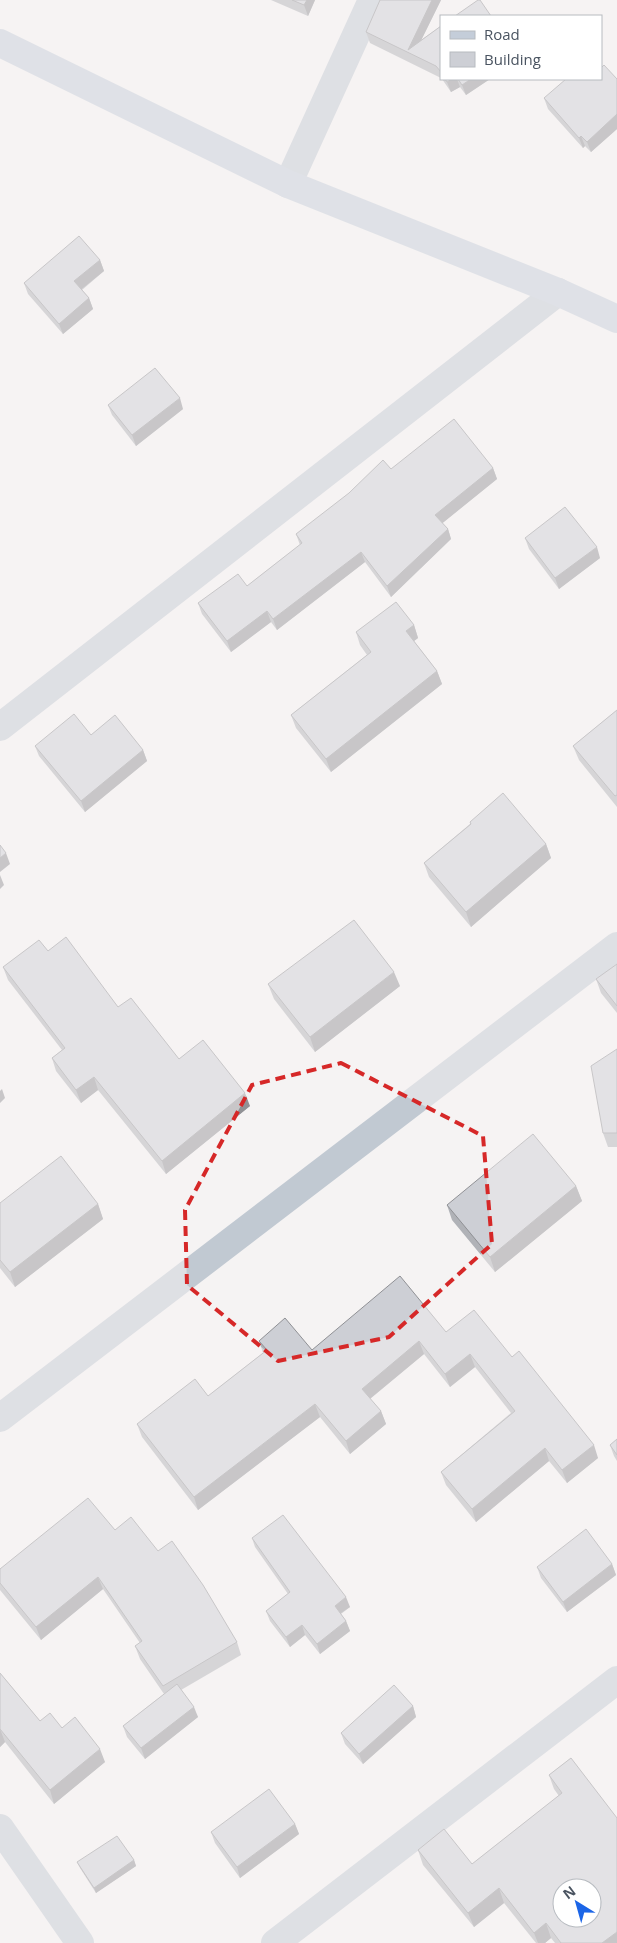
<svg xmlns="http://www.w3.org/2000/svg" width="617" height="1943" font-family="'Open Sans',sans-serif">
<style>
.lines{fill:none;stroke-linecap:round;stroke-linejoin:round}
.street{stroke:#c1c9d2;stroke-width:28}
.secondary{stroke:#c4cdd9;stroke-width:28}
.wall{fill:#b0b2b7}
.shaded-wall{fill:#909195}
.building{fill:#cdcfd5;stroke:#909195;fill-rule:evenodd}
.marked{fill:none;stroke:#d62828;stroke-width:4;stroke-dasharray:10 6;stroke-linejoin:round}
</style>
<rect width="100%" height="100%" fill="#f5f3f3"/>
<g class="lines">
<path class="street" d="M288,184L372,0
M0,727L558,292
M0,1418L617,946
M0,1828L80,1943
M275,1943L617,1680"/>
<path class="secondary" d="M0,43L288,184L558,292L617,319"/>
</g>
<path class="wall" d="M271,0H315L308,16Z
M380,0H441L421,40L441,26V78L370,43L366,32Z
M442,79H490L466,95L460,87L451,92Z
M617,79V129L591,152L585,146L583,148L548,109L544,98Z
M100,260L104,271L82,290L89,298L93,309L63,334L28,294L24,283Z
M108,405L183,409L136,446L112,415Z
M493,468L497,479L442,523L448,529L451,539L391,597L365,562L277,630L271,622L231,652L202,614L198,603L247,586L300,545L296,534L391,469Z
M525,538L600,558L559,589L529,549Z
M414,625L418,638L414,641L437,671L442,684L331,772L296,728L291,715L367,655L360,645L356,632Z
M617,710V807L579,760L573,746Z
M91,735L143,750L147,761L85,812L39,756L35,746Z
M470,822L546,844L551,858L471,927L429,877L424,863L470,824Z
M48,951L118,1007L179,1059L250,1106L166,1174L98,1090L81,1103L56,1071L52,1058L62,1050L8,980L3,967Z
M617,964V1013L601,993L596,979Z
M268,984L400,986L315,1052L274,999Z
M617,1049V1147H608L603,1133Z
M576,1186L582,1201L495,1272L452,1220L447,1205Z
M0,1203L98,1204L103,1219L15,1287L0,1268Z
M446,1332L512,1357L598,1458L567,1483L549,1461L476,1522L446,1485L441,1472L511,1413L475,1367L450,1387L424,1354L370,1399L381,1411L386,1424L350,1454L320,1417L198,1510L142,1437L137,1424L208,1396L263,1353L259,1341L312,1350Z
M617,1439V1461L614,1456L610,1445Z
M115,1530L158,1551L237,1642L241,1655L181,1690L198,1717L145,1759L127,1737L123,1726L164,1694L140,1659L135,1646L140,1643L103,1589L41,1640L0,1590V1569Z
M252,1538L350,1607L341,1614L346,1621L350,1631L320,1654L305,1635L290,1647L270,1621L266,1611L288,1594L255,1547Z
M612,1564L616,1575L567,1612L541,1578L537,1567Z
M0,1673L40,1721L62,1728L105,1762L54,1804L5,1742L0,1747Z
M413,1706L416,1717L363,1764L345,1744L341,1733Z
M571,1758L617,1943H555L551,1938L545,1943H536L504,1903L474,1927L423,1865L418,1850L472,1864L559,1796L554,1789L549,1775Z
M295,1824L299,1834L240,1878L215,1843L211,1832Z
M134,1860L136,1866L96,1893L80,1868L77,1862Z"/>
<path class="shaded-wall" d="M307,0H315L308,16L304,5Z
M432,0H441L414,55L408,50Z
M452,79H457L460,87L451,92L447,82Z
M471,79H490L466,95L462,85Z
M617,114V129L591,152L587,142Z
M581,136L585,146L583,148L579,138Z
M100,260L104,271L78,292L74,281Z
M89,298L93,309L63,334L59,324Z
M180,398L183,409L136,446L132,435Z
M493,468L497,479L439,526L435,515Z
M448,529L451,539L391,597L387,586Z
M597,547L600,558L559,589L555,578Z
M361,552L365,562L277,630L273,619Z
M267,611L271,622L231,652L227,641Z
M414,625L418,638L410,644L406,631Z
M437,671L442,684L331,772L326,759Z
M143,750L147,761L85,812L81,801Z
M546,844L551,858L471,927L466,912Z
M6,853L10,864L0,872V858Z
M0,875L4,885L0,889Z
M394,972L400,986L315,1052L310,1037Z
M94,1077L98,1090L81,1103L76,1090Z
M2,1089L5,1098L0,1103V1091Z
M245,1093L250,1106L166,1174L162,1161Z
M576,1186L582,1201L495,1272L490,1257Z
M98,1204L103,1219L15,1287L10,1272Z
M419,1341L424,1354L366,1402L362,1389Z
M470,1354L475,1367L450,1387L445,1374Z
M315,1404L320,1417L198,1510L194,1497Z
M381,1411L386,1424L350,1454L346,1441Z
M594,1445L598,1458L567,1483L562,1470Z
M545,1448L549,1461L476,1522L472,1509Z
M612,1564L616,1575L567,1612L563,1602Z
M98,1577L103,1589L41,1640L36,1627Z
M346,1597L350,1607L338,1615L335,1606Z
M346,1621L350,1631L320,1654L317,1644Z
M302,1625L305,1635L290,1647L286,1637Z
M413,1706L416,1717L363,1764L359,1754Z
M194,1707L198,1717L145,1759L141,1748Z
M0,1729L5,1742L0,1747Z
M100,1749L105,1762L54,1804L50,1790Z
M295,1824L299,1834L240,1878L237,1867Z
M134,1860L136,1866L96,1893L94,1888Z
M499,1888L504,1903L474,1927L468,1913Z
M546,1923L551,1938L545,1943H538L534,1933Z
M617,1932V1943H602Z"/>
<path class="building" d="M292,0H307L304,5Z
M380,0H432L408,50L441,26V72L436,66L366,32Z
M478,0H480L491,16H455Z
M604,65L617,79V114L587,142L581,136L579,138L544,98L566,79H601V68Z
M445,79H452L447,82Z
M458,79H471L462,85Z
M79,236L100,260L74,281L89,298L59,324L24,283Z
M155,368L180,398L132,435L108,405Z
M454,419L493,468L435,515L448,529L387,586L361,552L273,619L267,611L227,641L198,603L238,574L247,586L302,543L296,534L349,493L383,460L391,469Z
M565,507L597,547L555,578L525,538Z
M396,602L414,625L406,631L437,671L326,759L291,715L371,652L356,632Z
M617,710V795L615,796L573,746Z
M74,714L91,735L115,715L143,750L81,801L35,746Z
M503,793L546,844L466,912L424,863L471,824L470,822Z
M0,845L6,853L0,858Z
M354,920L394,972L310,1037L268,984Z
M66,937L118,1007L131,998L179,1059L203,1040L245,1093L162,1161L94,1077L76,1090L52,1058L65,1048L3,967L39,940L48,951Z
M617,964V1006L596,979Z
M617,1049V1133H603L591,1066Z
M533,1134L576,1186L490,1257L447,1205Z
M61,1156L98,1204L10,1272L0,1260V1203Z
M400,1276L446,1332L474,1310L512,1357L519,1351L594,1445L562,1470L545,1448L472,1509L441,1472L515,1411L470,1354L445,1374L419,1341L362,1389L381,1411L346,1441L315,1404L194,1497L137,1424L195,1379L208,1396L267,1350L259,1341L285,1318L312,1350Z
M617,1439V1455L610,1445Z
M88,1498L115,1530L131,1517L158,1551L172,1541L203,1585L237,1642L163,1686L135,1646L142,1641L98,1577L36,1627L0,1583V1569Z
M283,1515L346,1597L335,1606L346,1621L317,1644L302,1625L286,1637L266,1611L290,1592L252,1538Z
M586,1529L612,1564L563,1602L537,1567Z
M0,1673L40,1721L50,1713L62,1728L75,1717L100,1749L50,1790L0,1729Z
M177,1684L194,1707L141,1748L123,1726Z
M394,1685L413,1706L359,1754L341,1733Z
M571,1758L617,1818V1932L602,1943H561L546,1923L534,1933L499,1888L468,1913L418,1850L444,1829L472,1864L562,1793L549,1775ZM562,1888H592V1918H562Z
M269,1789L295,1824L237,1867L211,1832Z
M117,1836L134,1860L94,1888L77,1862Z"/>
<path d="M0 0H617V1943H0ZM341,1063L483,1136L492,1244L389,1337L278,1361L187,1285L185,1210L252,1085Z" fill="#f5f3f3" fill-opacity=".55" fill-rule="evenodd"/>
<path class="marked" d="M341,1063L483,1136L492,1244L389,1337L278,1361L187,1285L185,1210L252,1085Z"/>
<rect x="440" y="15" width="162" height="65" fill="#ffffff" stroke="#b7bbc0"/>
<rect x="450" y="31" width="25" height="8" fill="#c4cdd9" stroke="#b7bbc0"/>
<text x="484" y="40" font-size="15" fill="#4a5461">Road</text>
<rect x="450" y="52" width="25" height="15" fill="#cdcfd5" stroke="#b7bbc0"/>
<text x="484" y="65" font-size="15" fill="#4a5461">Building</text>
<g transform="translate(577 1903) rotate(323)"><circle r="24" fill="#ffffff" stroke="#b7bbc0"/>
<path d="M0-4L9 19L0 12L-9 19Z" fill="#1b65e7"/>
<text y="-8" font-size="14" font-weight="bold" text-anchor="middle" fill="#4a5461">N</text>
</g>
</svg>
